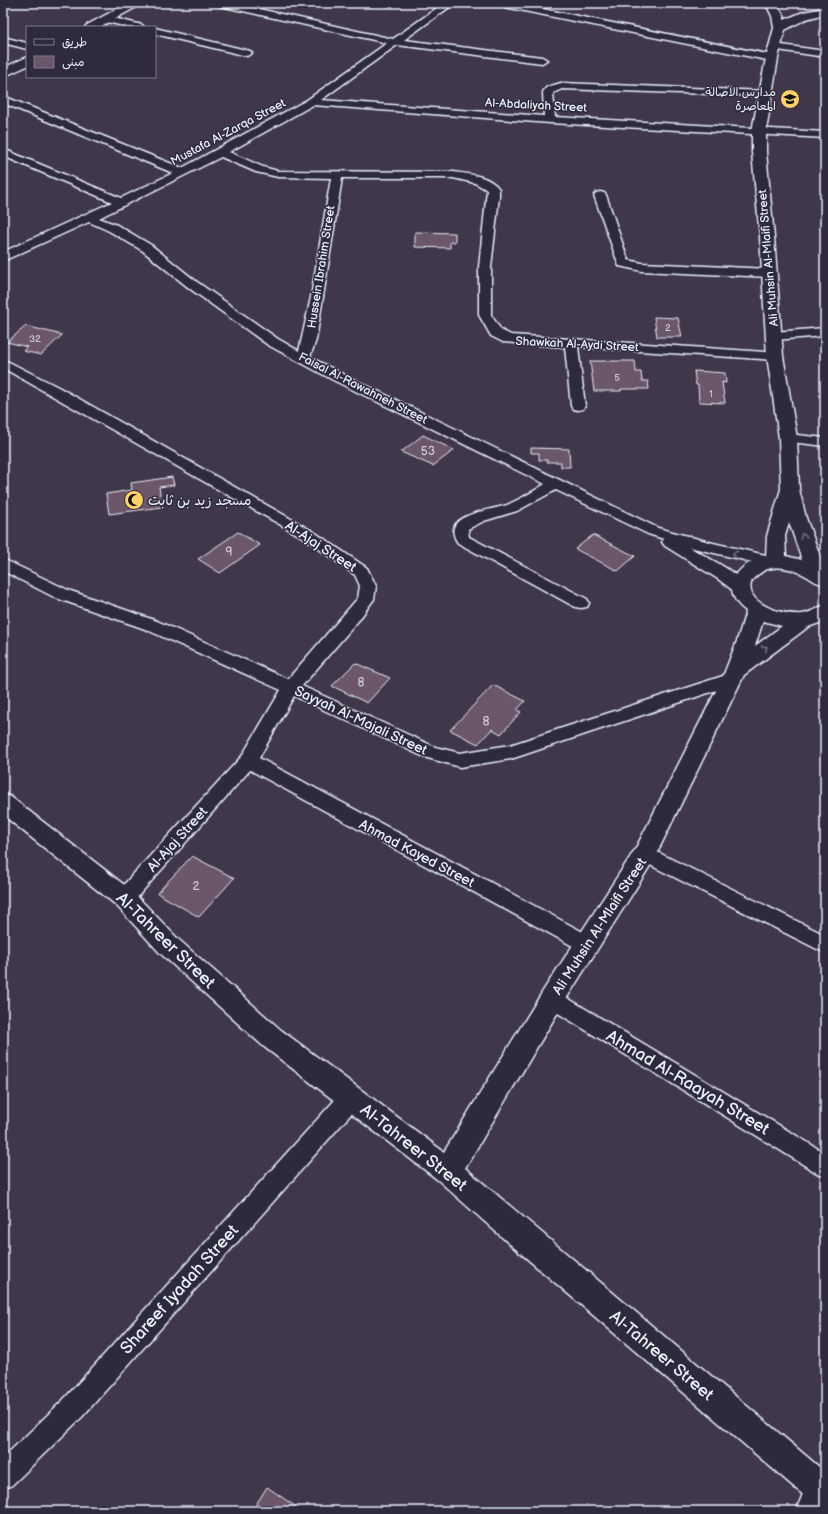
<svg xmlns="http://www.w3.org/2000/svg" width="828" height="1514" font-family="'Balsamiq Sans','Playpen Sans Arabic',sans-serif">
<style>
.building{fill:#6c566a;stroke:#e8f1f8}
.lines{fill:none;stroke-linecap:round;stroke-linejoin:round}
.minor-casing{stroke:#e8f1f8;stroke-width:3}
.tertiary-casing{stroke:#e8f1f8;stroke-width:3}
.minor{fill:#2f2a3d;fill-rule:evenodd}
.tertiary{fill:#2f2a3d;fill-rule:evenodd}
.oneway{stroke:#70707e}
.labels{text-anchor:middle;stroke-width:3;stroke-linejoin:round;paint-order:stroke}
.far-number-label{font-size:10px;fill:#c9cad4}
.far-poi-label{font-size:12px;fill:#e8f1f8;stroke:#2f2a3d;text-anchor:end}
.far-street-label{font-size:12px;fill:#e8f1f8;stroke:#2f2a3d}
.number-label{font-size:12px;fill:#c9cad4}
.poi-label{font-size:14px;fill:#e8f1f8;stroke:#2f2a3d;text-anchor:start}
.street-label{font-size:14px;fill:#e8f1f8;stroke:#2f2a3d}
.near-street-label{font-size:17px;fill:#e8f1f8;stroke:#2f2a3d}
</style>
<rect width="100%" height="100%" fill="#41374a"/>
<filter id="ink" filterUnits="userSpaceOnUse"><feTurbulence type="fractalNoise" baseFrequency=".025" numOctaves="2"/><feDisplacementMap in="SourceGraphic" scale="8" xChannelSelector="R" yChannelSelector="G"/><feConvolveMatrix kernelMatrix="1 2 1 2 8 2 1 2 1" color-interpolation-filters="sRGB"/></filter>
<g filter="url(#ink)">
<path class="building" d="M415,232L455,233V242H450V248L415,247Z
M654,317L678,318L682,337H657Z
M26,326L62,335L41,355L23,351L27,347L7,342Z
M590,361H635L636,372H641L642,381H648L649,389H621V391H594Z
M694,371L725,373L726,383L722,382L725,403L699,402L698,385H696Z
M423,435L454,450L433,466L401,452Z
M531,448L569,449L570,467H561V462H547V460H539V453H531Z
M172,477L174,485L159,487L162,507L109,514L106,494L132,490L131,483Z
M238,532L260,545L220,573L198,559Z
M593,535L635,556L618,571L575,549Z
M355,663L390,678L367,703L332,686Z
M493,685L525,701L517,710L521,712L501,734L492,729L478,744L450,730Z
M192,856L234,878L199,917L157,893Z
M267,1487L302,1511H252Z"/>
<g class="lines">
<g class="minor-casing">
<path id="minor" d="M215,3H232L393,39L444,3H455L404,40L542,57L547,60L542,63L397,45L321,100L544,116L543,92L547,87L561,83L766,91L771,94L770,96L562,89L553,93L555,117L825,132V138L550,123L313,105L229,152L263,167L278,171L453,172C468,174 489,175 499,189V197L491,267V315L501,330L511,335L780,353L782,356L780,359L775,360L578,347L585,406L583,409L578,410L573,409L571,406L565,347L503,342L491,336L479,315V267L487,190L475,183L453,178H342L323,297L316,340L310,357L345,375L658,528L713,543L779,558L781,562L779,566L773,567L689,547C704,556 740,573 749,588L747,592L741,593L735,592L718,579L665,546L662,542L664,539L648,534L556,490L517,511L484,521L468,529L469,537L587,599L589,603L587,607L581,608L575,607L458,543C438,514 490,511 507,505C520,499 533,492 545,484L335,381L268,345L189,288L143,251L109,231L89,222L3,261V252L112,202L3,156V149L121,198L173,173L3,103V96L182,168L307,100L387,43L220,6ZM221,157L256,172L278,177L331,178L311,297L299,351L278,339L197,282L151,245L117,225L99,218Z
M494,3H513L772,55L777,58L772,61L499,6Z
M106,16L142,25L144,27H127L103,21L101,19Z
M155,28L250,51L252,53L247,56L155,34Z
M3,37L27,43V49L3,43Z
M774,44L825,51V57L771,49L769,47L771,45Z
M600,192L604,193L606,195L628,260L642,263L770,269L774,270L776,273L774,276L770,277L642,271L619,266L594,195L596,193Z
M825,328V336L774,340L769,339L767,336L769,333L774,332Z
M3,359L60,388L314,532L367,568L376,586L374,599L358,621L302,686L435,747L460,753L510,745L726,675L732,673L738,675L741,679L738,683L511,759L460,767L424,757L294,696L259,758L594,938L597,944L594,950L587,952L580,950L250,770L131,904L124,906L117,904L114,898L117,892L242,756L281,690L145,629L56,598L3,571V559L68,590L157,621L288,679L358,598L360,586L355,575L304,538L3,368Z
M788,434L825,438V446L783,441L781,438L783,435Z
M645,846L825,935V953L638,859L635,854L638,849Z
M552,990L559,993L825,1153V1176L817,1173L545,1005L542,999L545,993Z
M351,1088L359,1091L362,1098L359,1105L82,1417L12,1485L3,1489V1458L64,1399L343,1091Z
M818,1475L825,1478V1504L822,1511H796L809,1479Z"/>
</g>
<g class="tertiary-casing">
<path id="tertiary" d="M128,3H142L140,5L100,27H85L87,25Z
M761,3L776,4L784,16V20L803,12L825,8V14L806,19L785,30L778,58L766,131V152L774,237L783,356L797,438L799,489L806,518L825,570V584C818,584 814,581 808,577C795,569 773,562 759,574C756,576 752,579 751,583C745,605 787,616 802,614C811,613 817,608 825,605V621L808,627L744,675L653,861L561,1007L465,1168L825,1472V1509L814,1504L504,1239L438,1180L263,1046L160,953L116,905L3,815V794L11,797L132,891L178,939L281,1030L444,1152L543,991L636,848L722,679L737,641L746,611C717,589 738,562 766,557L767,536L781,489L779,438L767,356L760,237L752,152V131L766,58L774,28L772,16L768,8ZM789,522L802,560L786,556L785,536ZM763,621L782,626L755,646Z
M27,57V66L3,77V68Z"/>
</g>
<use href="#minor" class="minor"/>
<use href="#tertiary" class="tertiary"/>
</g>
<defs><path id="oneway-chevron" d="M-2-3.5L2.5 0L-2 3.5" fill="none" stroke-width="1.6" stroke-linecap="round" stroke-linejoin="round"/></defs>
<g class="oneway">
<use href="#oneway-chevron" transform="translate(803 536) rotate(-108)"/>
<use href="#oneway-chevron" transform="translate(735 554) rotate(-166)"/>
<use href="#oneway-chevron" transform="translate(765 648) rotate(-37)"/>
</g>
</g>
<defs>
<g id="school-disc" transform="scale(1)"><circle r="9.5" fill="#ffd166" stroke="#2f2a3d"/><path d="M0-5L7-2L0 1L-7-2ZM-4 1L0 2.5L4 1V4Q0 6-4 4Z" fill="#111"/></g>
<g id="mosque-disc" transform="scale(1)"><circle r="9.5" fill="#ffd166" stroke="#2f2a3d"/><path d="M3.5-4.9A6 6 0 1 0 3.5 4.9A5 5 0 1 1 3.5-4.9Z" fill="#111"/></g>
</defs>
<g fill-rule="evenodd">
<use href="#school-disc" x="790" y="99"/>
<use href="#mosque-disc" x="134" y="500"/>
</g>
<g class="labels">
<g class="far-number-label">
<text x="668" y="331">2</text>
<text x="35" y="342">32</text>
<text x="617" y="381">5</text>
<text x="711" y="397">1</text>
</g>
<g class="far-poi-label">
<text x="776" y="96">مدارس الاصالة<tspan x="776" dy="14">المعاصرة</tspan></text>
</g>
<g class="far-street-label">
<text transform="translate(536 105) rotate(3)" y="4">Al-Abdaliyah Street</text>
<text transform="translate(228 132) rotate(-28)" y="4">Mustafa Al-Zarqa Street</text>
<text transform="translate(768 258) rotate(-95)" y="4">Ali Muhsin Al-Mlaifi Street</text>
<text transform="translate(321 267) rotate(-81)" y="4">Hussein Ibrahim Street</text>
<text transform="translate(577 344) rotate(3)" y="4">Shawkah Al-Aydi Street</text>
<text transform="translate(363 388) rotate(27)" y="4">Faisal Al-Rawahneh Street</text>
</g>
<g class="number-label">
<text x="428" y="455">53</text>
<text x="229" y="556">9</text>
<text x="361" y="686">8</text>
<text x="486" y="725">8</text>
<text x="196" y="890">2</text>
</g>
<g class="poi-label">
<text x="148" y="505">مسجد زيد بن ثابت</text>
</g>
<g class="street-label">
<text transform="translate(321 546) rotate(33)" y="5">Al-Ajaj Street</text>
<text transform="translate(361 720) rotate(25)" y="5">Sayyah Al-Majali Street</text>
<text transform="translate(177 839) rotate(-48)" y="5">Al-Ajaj Street</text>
<text transform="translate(417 853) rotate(28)" y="5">Ahmad Kayed Street</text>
<text transform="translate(599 926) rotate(-57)" y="5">Ali Muhsin Al-Mlaifi Street</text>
</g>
<g class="near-street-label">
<text transform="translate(166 940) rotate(44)" y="6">Al-Tahreer Street</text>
<text transform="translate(688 1082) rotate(31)" y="6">Ahmad Al-Raayah Street</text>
<text transform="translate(414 1147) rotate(38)" y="6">Al-Tahreer Street</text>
<text transform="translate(179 1289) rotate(-48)" y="6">Shareef Iyadah Street</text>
<text transform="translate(662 1355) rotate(40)" y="6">Al-Tahreer Street</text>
</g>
</g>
<rect width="828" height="1514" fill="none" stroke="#2f2a3d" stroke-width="16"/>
<rect x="8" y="8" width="812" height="1498" fill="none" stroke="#e8f1f8" stroke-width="1.5" filter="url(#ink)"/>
<rect x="26" y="26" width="130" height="52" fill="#2f2a3d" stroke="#797a88"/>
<rect x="34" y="39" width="20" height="6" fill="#2f2a3d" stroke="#797a88"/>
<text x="62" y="46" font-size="12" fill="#e8f1f8">طريق</text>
<rect x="34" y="56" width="20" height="12" fill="#6c566a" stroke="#797a88"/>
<text x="62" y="66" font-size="12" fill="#e8f1f8">مبنى</text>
</svg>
